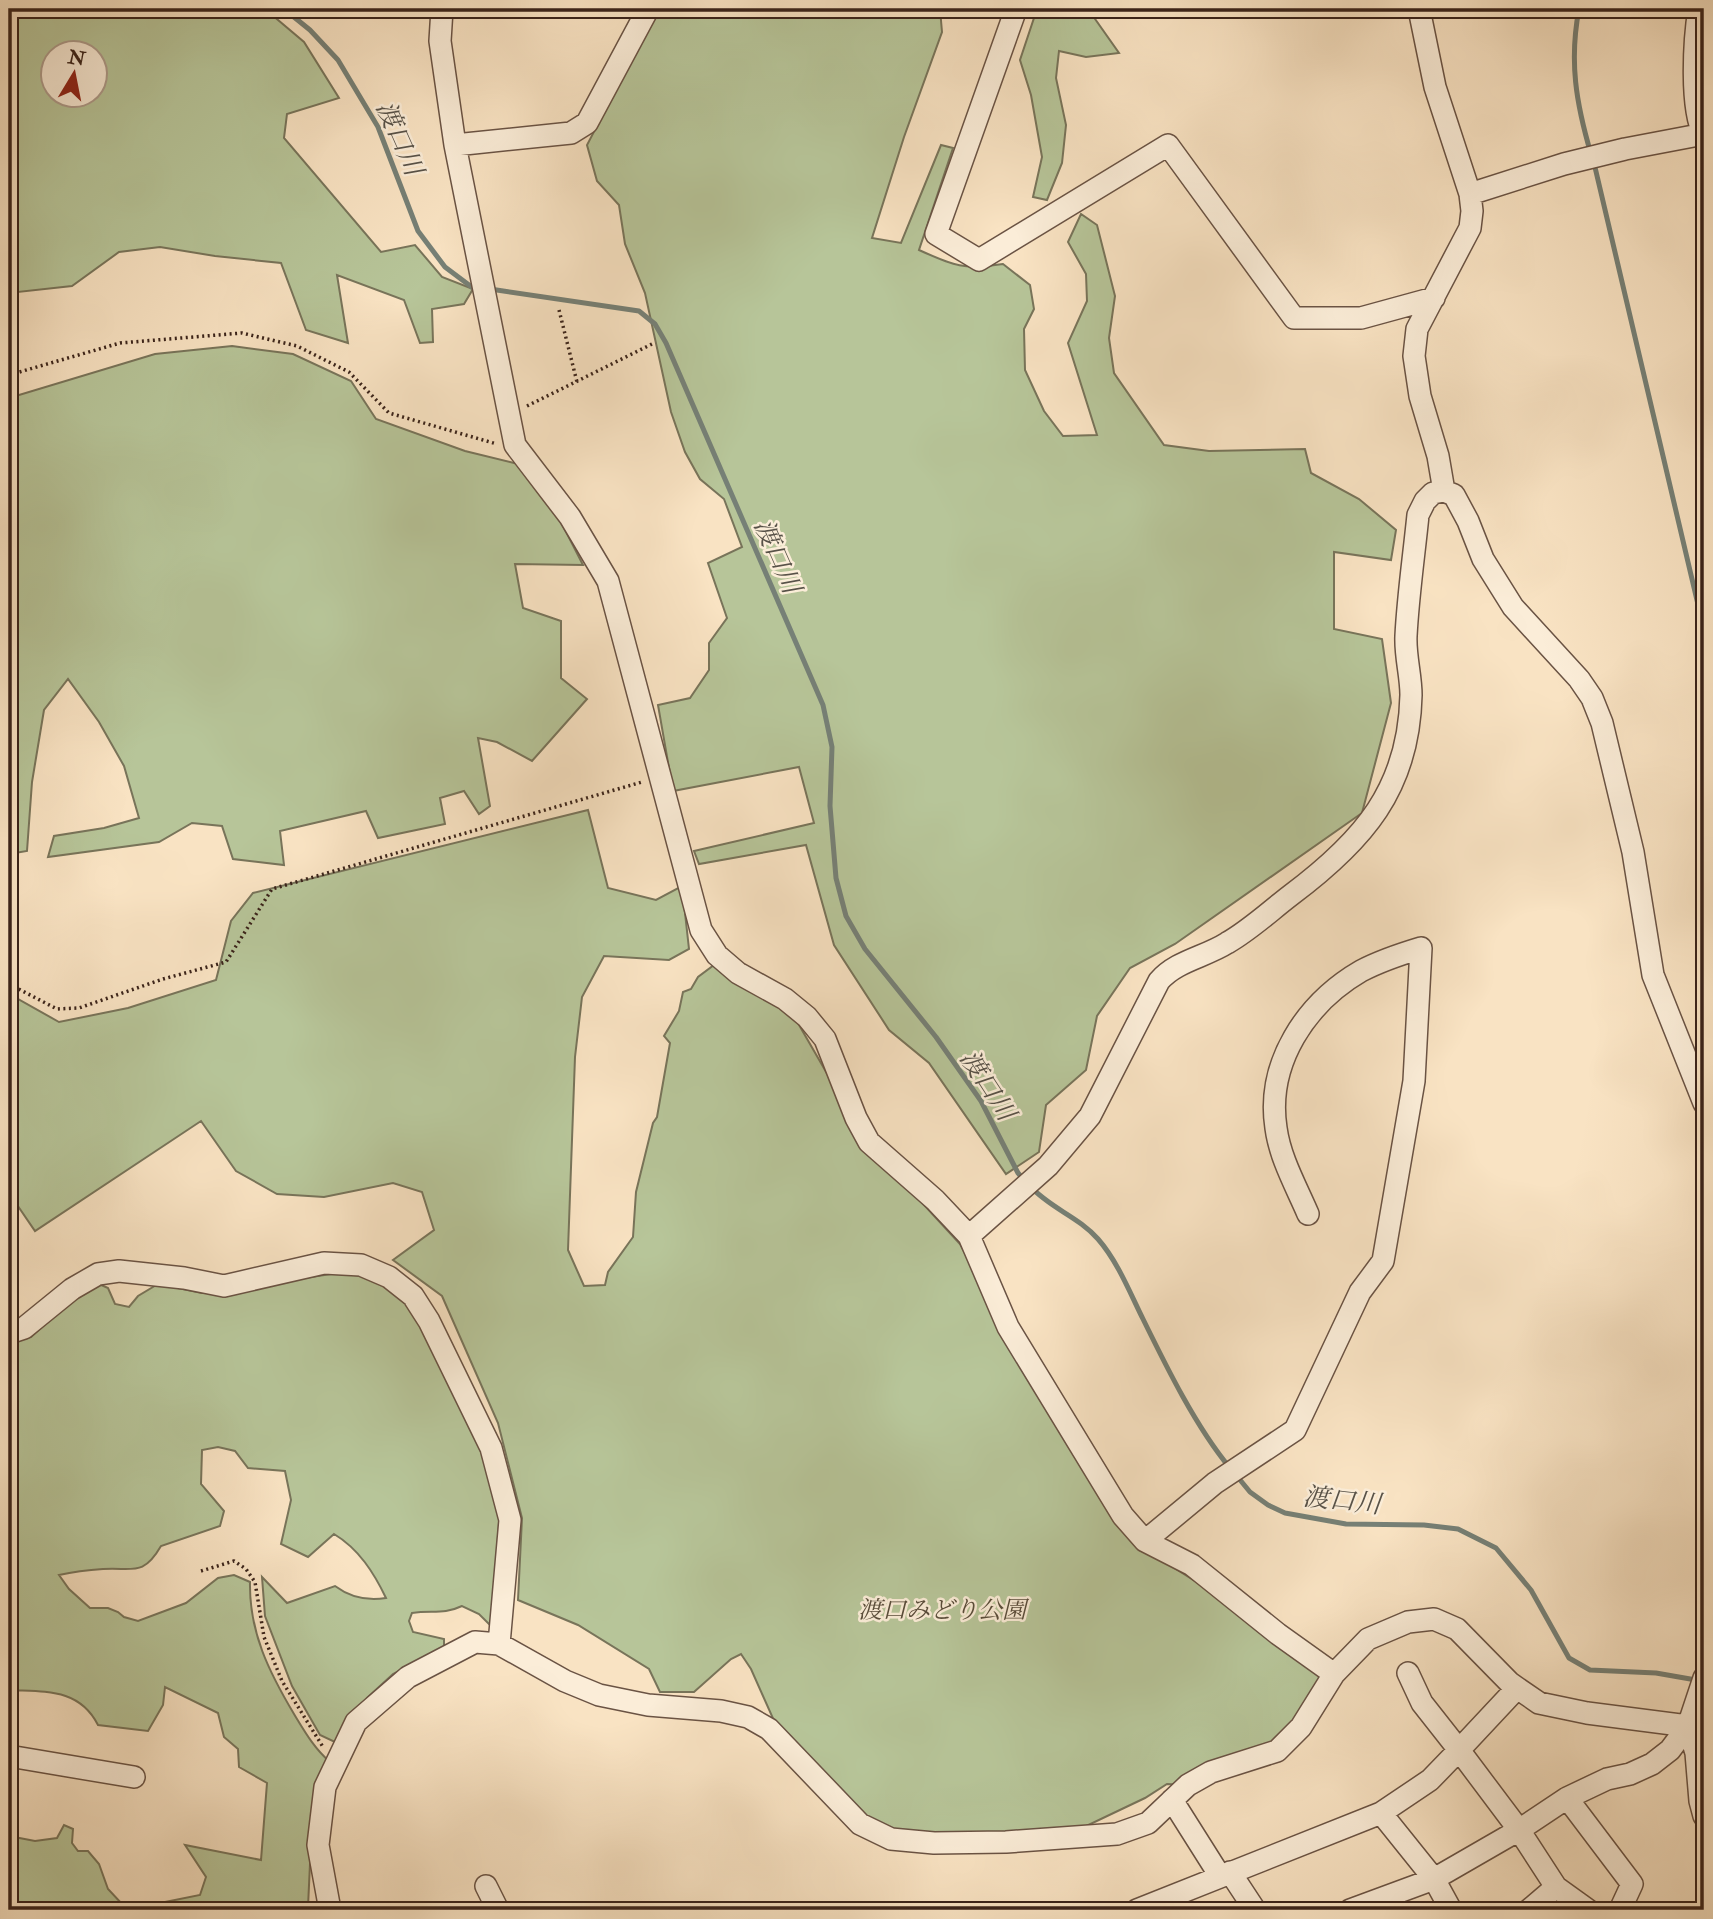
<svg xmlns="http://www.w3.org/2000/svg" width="1713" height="1919" font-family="'IM FELL Double Pica','Noto Serif JP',serif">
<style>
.green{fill:#b7c599;stroke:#78745a;stroke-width:2;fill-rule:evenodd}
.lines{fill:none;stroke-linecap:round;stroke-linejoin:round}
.stream{stroke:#768076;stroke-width:5}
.minor-casing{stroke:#6a5344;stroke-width:24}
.path{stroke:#3a231a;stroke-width:3.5;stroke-dasharray:2 3.5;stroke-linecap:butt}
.minor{stroke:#fbedd8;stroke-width:21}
.labels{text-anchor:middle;stroke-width:5;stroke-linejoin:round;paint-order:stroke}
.park-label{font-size:24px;font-style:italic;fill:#594c3a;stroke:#fbedd8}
.water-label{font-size:26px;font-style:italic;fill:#585248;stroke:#fbedd8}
</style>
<rect width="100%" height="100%" fill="#f9e3c3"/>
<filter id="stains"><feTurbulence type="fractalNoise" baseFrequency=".00286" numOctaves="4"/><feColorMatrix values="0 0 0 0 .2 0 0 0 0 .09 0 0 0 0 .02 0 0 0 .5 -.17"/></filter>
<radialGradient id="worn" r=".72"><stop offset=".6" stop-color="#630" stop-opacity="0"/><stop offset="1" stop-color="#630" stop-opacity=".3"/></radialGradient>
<path class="green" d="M9,9H265L304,42L339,98L287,114L284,138L381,252L415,245L442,277L473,289L464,304L432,309L433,342L420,343L404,300L337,275L348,343L306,330L281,263L215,256L160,247L119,252L72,286L9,293ZM52,52H94V94H52Z
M658,9H940L942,32L904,137L872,238L901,243L941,145L953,148L919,250C954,266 964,270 1003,264L1030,285L1034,309L1024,329L1025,370L1044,411L1063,436L1097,435L1068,343L1087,301L1086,274L1068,242L1081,214L1097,225L1115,296L1109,338L1114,373L1164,445L1209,451L1305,449L1311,473L1359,499L1396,530L1391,560L1334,552V629L1382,639L1391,703L1362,813L1175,944L1130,968L1097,1016L1086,1070L1046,1105L1039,1152L1006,1174L929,1063L889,1030L834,945L806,845L699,864L694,851L814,823L799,767L673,791L658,705L690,698L709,670V643L727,618L708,563L742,547L724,499L700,479L685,452L671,412L645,293L625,244L619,205L597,181L587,145Z
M1037,9H1088L1119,53L1086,57L1059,51L1056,78L1066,125L1062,163L1047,200L1033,197L1042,157L1031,95L1020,60Z
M232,346L293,354L351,381L376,419L465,451L522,465L559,518L583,565L515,564L523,608L561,621V678L587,699L532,761L497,742L478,738L490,806L479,814L464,791L440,798L445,824L378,838L366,811L280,831L284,865L233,859L222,826L192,823L159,842L48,857L54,836L104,828L139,818L124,766L99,722L68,679L44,710L32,782L27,851L9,854V550L11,549L9,548V398L155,354Z
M588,810L608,888L656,900L682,886L689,949L669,960L604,956L582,997L575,1057L568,1250L584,1286L605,1285L608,1272L633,1237L636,1192L653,1123L657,1117L670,1043L664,1036L679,1011L683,992L691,989L698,977L714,965L795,1018L867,1143L960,1244L1013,1343L1140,1546L1278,1634L1334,1674L1279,1748L1188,1785L1167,1784L1145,1798L1080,1829L1005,1835L892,1833L865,1818L775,1723L751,1669L741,1654L731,1659L694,1692H660L649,1669L578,1625L518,1600L522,1518L498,1423L442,1296L393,1260L434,1230L422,1192L393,1183L324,1197L277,1194L236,1171L201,1121L35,1231L9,1193V994L59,1022L128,1008L216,980L231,921L253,893Z
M338,1273L370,1277L393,1290L413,1311L469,1421L501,1498L491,1626L479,1614L462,1606C443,1615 433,1610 412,1613L409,1621L413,1632L444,1639V1647L393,1674L367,1698L337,1743L320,1735L292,1686L265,1616L262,1577L287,1603L335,1586C351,1598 367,1601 386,1598C374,1573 359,1549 334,1534L308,1557L281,1544L291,1500L285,1471L248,1468L235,1451L218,1447L202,1450L201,1484L224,1511L220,1526L161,1546C143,1577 133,1567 103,1569C89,1570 73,1572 59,1575L69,1589L90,1608H108L118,1612L124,1617L138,1621L186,1603L218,1578L234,1575L250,1582C249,1632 269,1672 294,1714C305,1732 314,1748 330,1762L312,1821L308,1907L290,1906L288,1910H9V1836L35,1841L57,1838L64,1825L73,1829L72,1843L78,1851H88L99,1864L108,1889L122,1904H155L200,1895L206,1877L185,1845L261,1860L267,1783L239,1767L238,1749L224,1737L218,1713L165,1687L163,1705L148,1731L98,1725C79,1688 45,1692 9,1690V1342L31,1337L67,1304L99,1284L108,1288L115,1304L129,1307L138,1296L158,1284L202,1293H232L284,1281Z"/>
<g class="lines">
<path class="stream" d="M284,9L310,30L338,60L378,127L418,231L445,267L473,288
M1579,9C1569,61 1576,103 1591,154
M1594,163L1704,630
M490,289L639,311L655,324L666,343L823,705L832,747L830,806L836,878L846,916L865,949L936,1037L981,1101L1018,1173L1024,1180
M1031,1187C1050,1208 1079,1217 1098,1239C1118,1262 1130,1293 1143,1319C1167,1368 1196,1427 1230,1468
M1236,1475L1250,1492L1268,1505L1285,1513L1346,1524L1424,1525L1458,1529L1496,1548L1531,1590L1569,1658L1590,1670L1656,1673L1696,1680"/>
<g class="minor-casing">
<path id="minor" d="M442,9L440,41L455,145L515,445L570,517L608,581L701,930L717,955L738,973L785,999L807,1017L825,1039L856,1118L869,1142L935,1200L969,1236L1008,1327L1123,1516L1145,1541L1192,1565L1278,1634L1334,1674
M1016,9L936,234L979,260L1168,145L1294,318H1361L1434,298
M1419,9L1435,87L1470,194L1472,211L1470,228L1417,329L1414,356L1420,396L1438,456L1444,491
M1699,9C1694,40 1690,108 1704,135
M455,145L571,133L587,123L648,9
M1470,194L1564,164L1625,149L1704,134
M969,1236L1048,1166L1090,1116L1159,981C1176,961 1205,957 1227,943C1250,930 1270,911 1291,895C1363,841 1409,789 1411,695C1411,675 1405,656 1406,636C1408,596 1414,555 1418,515L1425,501L1433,493L1444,491L1454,495L1468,521L1483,559L1513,607L1579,679L1592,698L1602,723L1633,852L1653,975L1704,1103
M9,1333L24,1328L72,1289L98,1274L119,1271L184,1278L224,1286L324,1263L361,1265L389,1277L413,1296L429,1321L491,1448L510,1520L499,1644
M1145,1541L1215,1483L1295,1430L1360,1292L1383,1261L1414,1081L1421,948C1401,954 1380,961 1361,971C1306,1003 1266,1063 1276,1128C1280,1158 1296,1186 1308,1214
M1408,1673L1422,1703L1459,1750L1517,1688
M1688,1726L1696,1753L1700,1801L1704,1816
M9,1756L134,1777
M1567,1798L1632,1884L1620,1910
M1172,1800L1220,1876
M1381,1813L1434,1879L1451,1910
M1230,1872L1255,1910
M486,1886L498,1910
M330,1910L318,1845L325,1787L356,1722L408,1677L475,1642L499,1644L565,1681L599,1695L648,1705L721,1711L748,1717L769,1729L860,1824L891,1839L934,1843L1006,1842L1117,1834L1148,1823L1188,1785L1211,1772L1277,1751L1301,1727L1334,1674L1368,1639L1408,1622L1434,1619L1457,1629L1510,1683L1539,1703L1587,1713L1688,1726
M1137,1910L1381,1813L1430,1780L1459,1750L1519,1830L1556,1887L1588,1910
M1350,1910L1434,1879L1519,1830L1567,1798L1607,1779L1630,1774L1652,1764L1670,1750L1688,1726L1704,1678
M1529,1910L1556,1887"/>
</g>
<path class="path" d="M559,310L577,382
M9,375L120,343L242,333L297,346L349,372L389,413L497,444
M527,406L654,343
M9,984L57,1009L79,1008L163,979L226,962L272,889L642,782
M201,1571L234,1561L246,1569L255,1582L264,1637L282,1681L323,1747"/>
<use href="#minor" class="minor"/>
</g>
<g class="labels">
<g class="park-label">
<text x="942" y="1618">渡口みどり公園</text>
</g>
<g class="water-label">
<text transform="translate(400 138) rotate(66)" y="9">渡口川</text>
<text transform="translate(778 556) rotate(66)" y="9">渡口川</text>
<text transform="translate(988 1085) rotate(57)" y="9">渡口川</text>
<text transform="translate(1342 1500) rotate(6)" y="9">渡口川</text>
</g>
</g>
<rect width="1713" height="1919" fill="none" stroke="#f9e3c3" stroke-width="35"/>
<rect x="10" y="10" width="1692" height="1898" fill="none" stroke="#3a231a" stroke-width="3.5"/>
<rect x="18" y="18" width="1678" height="1884" fill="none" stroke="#3a231a" stroke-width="2"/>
<g transform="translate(74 74) rotate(10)"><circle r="33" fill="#fbedd8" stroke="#ae9c8c" stroke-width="2"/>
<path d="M0-5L12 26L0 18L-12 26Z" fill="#8f2418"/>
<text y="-10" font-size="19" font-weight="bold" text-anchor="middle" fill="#3a231a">N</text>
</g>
<rect width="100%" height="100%" filter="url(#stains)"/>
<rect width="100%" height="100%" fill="url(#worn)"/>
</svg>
